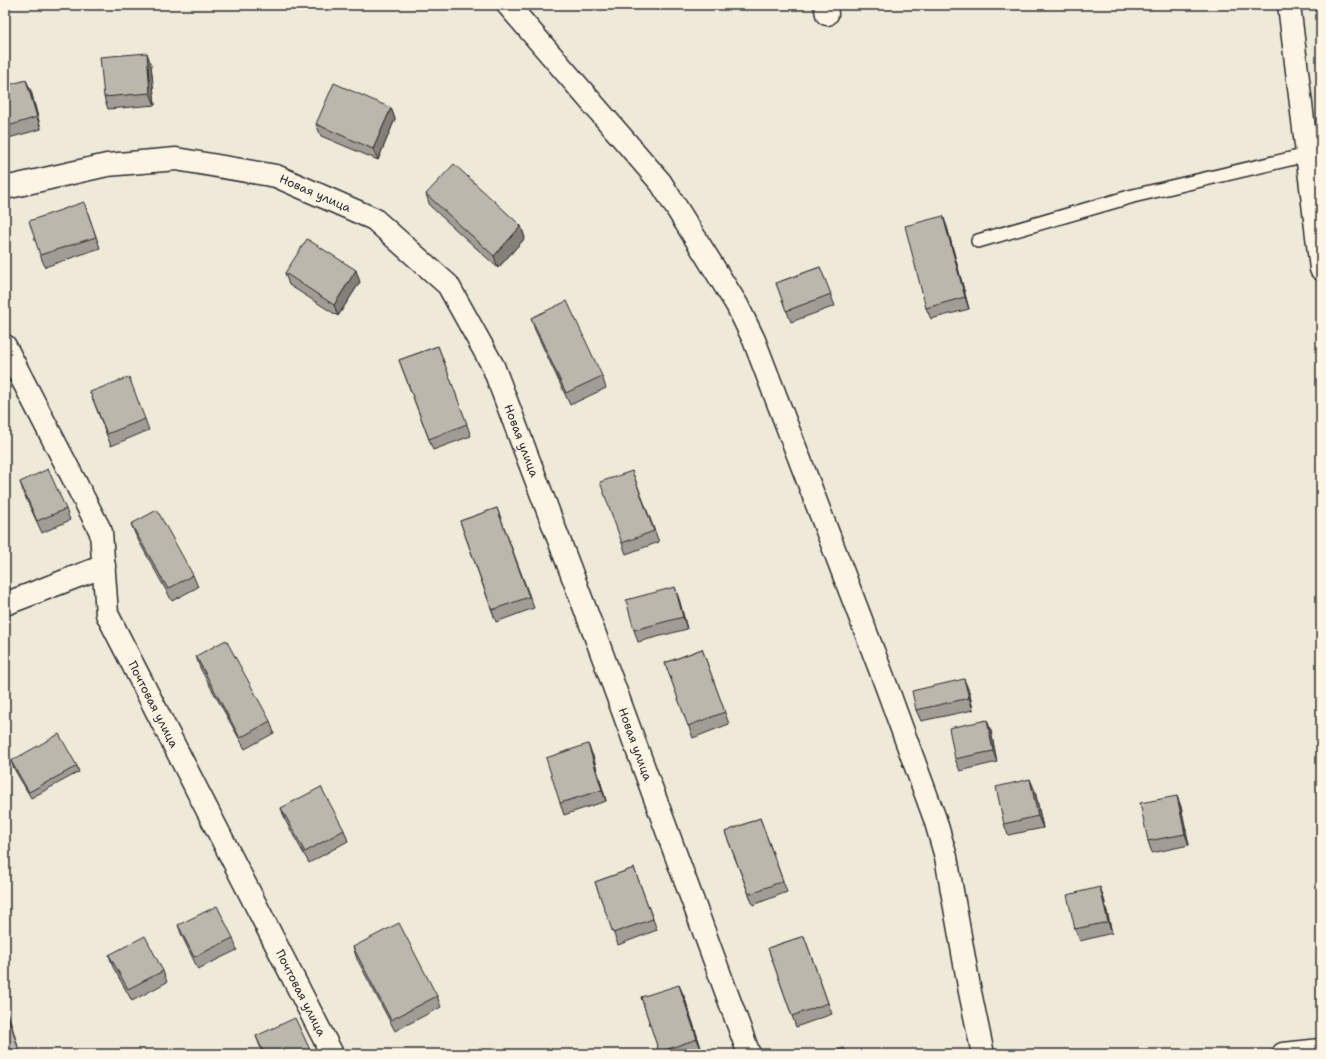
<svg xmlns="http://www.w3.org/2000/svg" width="1326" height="1059" font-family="'Shantell Sans',sans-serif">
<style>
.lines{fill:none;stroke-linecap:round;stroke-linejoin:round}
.lane-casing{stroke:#2b2b2b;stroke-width:16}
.street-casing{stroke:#2b2b2b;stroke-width:25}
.lane{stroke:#fcf5e5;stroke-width:13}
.street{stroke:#fcf5e5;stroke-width:22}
.wall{fill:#a29d94;stroke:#2b2b2b}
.shaded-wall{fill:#848078;stroke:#2b2b2b}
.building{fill:#bcb7ac;stroke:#2b2b2b}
.labels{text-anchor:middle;stroke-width:4;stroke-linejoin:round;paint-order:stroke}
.street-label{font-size:12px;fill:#2b2b2b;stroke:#fcf5e5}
</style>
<rect width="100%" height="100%" fill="#efe9da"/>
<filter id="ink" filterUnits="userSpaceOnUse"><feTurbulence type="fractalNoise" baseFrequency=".025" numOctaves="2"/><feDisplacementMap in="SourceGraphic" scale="8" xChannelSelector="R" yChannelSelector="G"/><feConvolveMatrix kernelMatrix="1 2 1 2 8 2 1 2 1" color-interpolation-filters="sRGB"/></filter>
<g filter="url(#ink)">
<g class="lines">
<g class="lane-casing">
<path id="lane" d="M978,241L1133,196L1307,155"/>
</g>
<g class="street-casing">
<g id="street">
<path d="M508,5L661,183L737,305L754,340L883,677L935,819L946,857L970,992L983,1054"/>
<path d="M825,5L827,14"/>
<path d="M1289,5L1321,269"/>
<path id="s1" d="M5,188L107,165L176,159L276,176L374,219L448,285L493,366L598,643L749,1054"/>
<path id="s2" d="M5,346L101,532L107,614L332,1054"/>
<path d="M5,604L104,566"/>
<path d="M1283,1054L1321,1050"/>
</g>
</g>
<use href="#lane" class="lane"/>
<use href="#street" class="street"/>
</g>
<path class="wall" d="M151,65L155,105L108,109L104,97Z
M5,86L31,91L41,129L5,139Z
M391,108L395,119L378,160L321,136L316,124Z
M426,194L521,226L525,238L498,268L430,206Z
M84,202L100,248L45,267L40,255Z
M943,216L947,227L969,309L931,319L926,308Z
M820,267L835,306L791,322L776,283Z
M285,273L360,282L338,316L289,285Z
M531,318L602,376L606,388L570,405L535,330Z
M438,346L471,436L433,450L399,360Z
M90,392L145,419L149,430L111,446Z
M632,471L659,542L626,554L622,543Z
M20,482L66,509L70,520L42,533L24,494Z
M497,508L534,608L496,622L460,521Z
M131,524L193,575L198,587L172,601L136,536Z
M679,599L687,629L638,642L634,630Z
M702,649L729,724L693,738L665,663Z
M196,656L270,721L274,733L245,749L200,668Z
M969,691L973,710L921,721L916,710Z
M991,731L997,762L960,771L955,759Z
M593,756L606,801L564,815L560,803Z
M11,761L77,766L79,772L31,798L13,767Z
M1035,791L1043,828L1008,835L1004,824Z
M1177,796L1181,807L1189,845L1152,853L1148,841Z
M281,808L344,830L348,841L309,863L285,820Z
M760,818L787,892L753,905L725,832Z
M634,868L657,930L618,945L595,882Z
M1104,899L1112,933L1080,941L1075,929Z
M178,925L233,938L237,950L198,969L182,936Z
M804,936L832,1014L796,1027L768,948Z
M353,947L437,996L441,1007L395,1031L357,959Z
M109,955L163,971L167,982L132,1001L113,967Z
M684,996L702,1051L691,1054H660L641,997Z
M256,1036L312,1054H263Z"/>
<path class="shaded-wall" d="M147,53L151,65L155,105L150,93Z
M26,80L31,91L41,129L37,117Z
M391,108L395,119L378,160L373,149Z
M943,216L947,227L969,309L965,297Z
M521,226L525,238L498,268L494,256Z
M356,270L360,282L338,316L334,305Z
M675,587L679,599L687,629L683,617Z
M964,679L969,691L973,710L969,698Z
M987,720L991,731L997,762L993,751Z
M588,744L593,756L606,801L602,790Z
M1030,779L1035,791L1043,828L1038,816Z
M1177,796L1181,807L1189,845L1185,834Z
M1100,887L1104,899L1112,933L1108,922Z
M679,985L684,996L702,1051L697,1039Z
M7,1012L11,1023L20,1054Z"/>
<path class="building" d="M147,53L150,93L104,97L100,57Z
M26,80L37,117L5,127V86Z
M334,83L391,108L373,149L316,124Z
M454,164L521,226L494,256L426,194Z
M84,202L96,237L40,255L29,221Z
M943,216L965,297L926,308L905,226Z
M307,239L356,270L334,305L285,273Z
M820,267L831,294L786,311L776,283Z
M567,301L602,376L566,393L531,318Z
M438,346L467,424L429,439L399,360Z
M129,377L145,419L107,434L90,392Z
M48,469L66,509L37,521L20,482Z
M632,471L654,531L622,543L600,482Z
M497,508L529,597L492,610L460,521Z
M157,510L193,575L168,589L131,524Z
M675,587L683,617L634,630L626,600Z
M226,640L270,721L240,738L196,656Z
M702,649L725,712L688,726L665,663Z
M964,679L969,698L916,710L912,691Z
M987,720L993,751L955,759L949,728Z
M59,734L77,766L29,792L11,761Z
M588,744L602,790L560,803L546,758Z
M1030,779L1038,816L1004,824L996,787Z
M321,787L344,830L305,852L281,808Z
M1177,796L1185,834L1148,841L1140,803Z
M760,818L783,881L749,894L725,832Z
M634,868L653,919L613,933L595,882Z
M1100,887L1108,922L1075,929L1067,895Z
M217,906L233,938L194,957L178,925Z
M399,923L437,996L391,1020L353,947Z
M145,936L163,971L128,989L109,955Z
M804,936L828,1003L792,1016L768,948Z
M679,985L697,1039L659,1052L641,997Z
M5,1012H7L20,1054H5Z
M295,1018L312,1054H264L256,1036Z
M844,1048L846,1054H828Z"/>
</g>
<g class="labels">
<g class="street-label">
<text dy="4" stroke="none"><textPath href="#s1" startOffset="318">Новая улица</textPath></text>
<text dy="4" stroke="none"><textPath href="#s1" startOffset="654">Новая улица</textPath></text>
<text dy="4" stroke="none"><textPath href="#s2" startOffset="393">Почтовая улица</textPath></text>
<text dy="4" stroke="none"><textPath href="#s1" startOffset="978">Новая улица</textPath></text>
<text dy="4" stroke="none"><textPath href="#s2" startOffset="717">Почтовая улица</textPath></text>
</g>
</g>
<rect width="1326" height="1059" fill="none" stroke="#fcf5e5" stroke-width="20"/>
<rect x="10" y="10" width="1306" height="1039" fill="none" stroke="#2b2b2b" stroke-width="1.5" filter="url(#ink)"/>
</svg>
